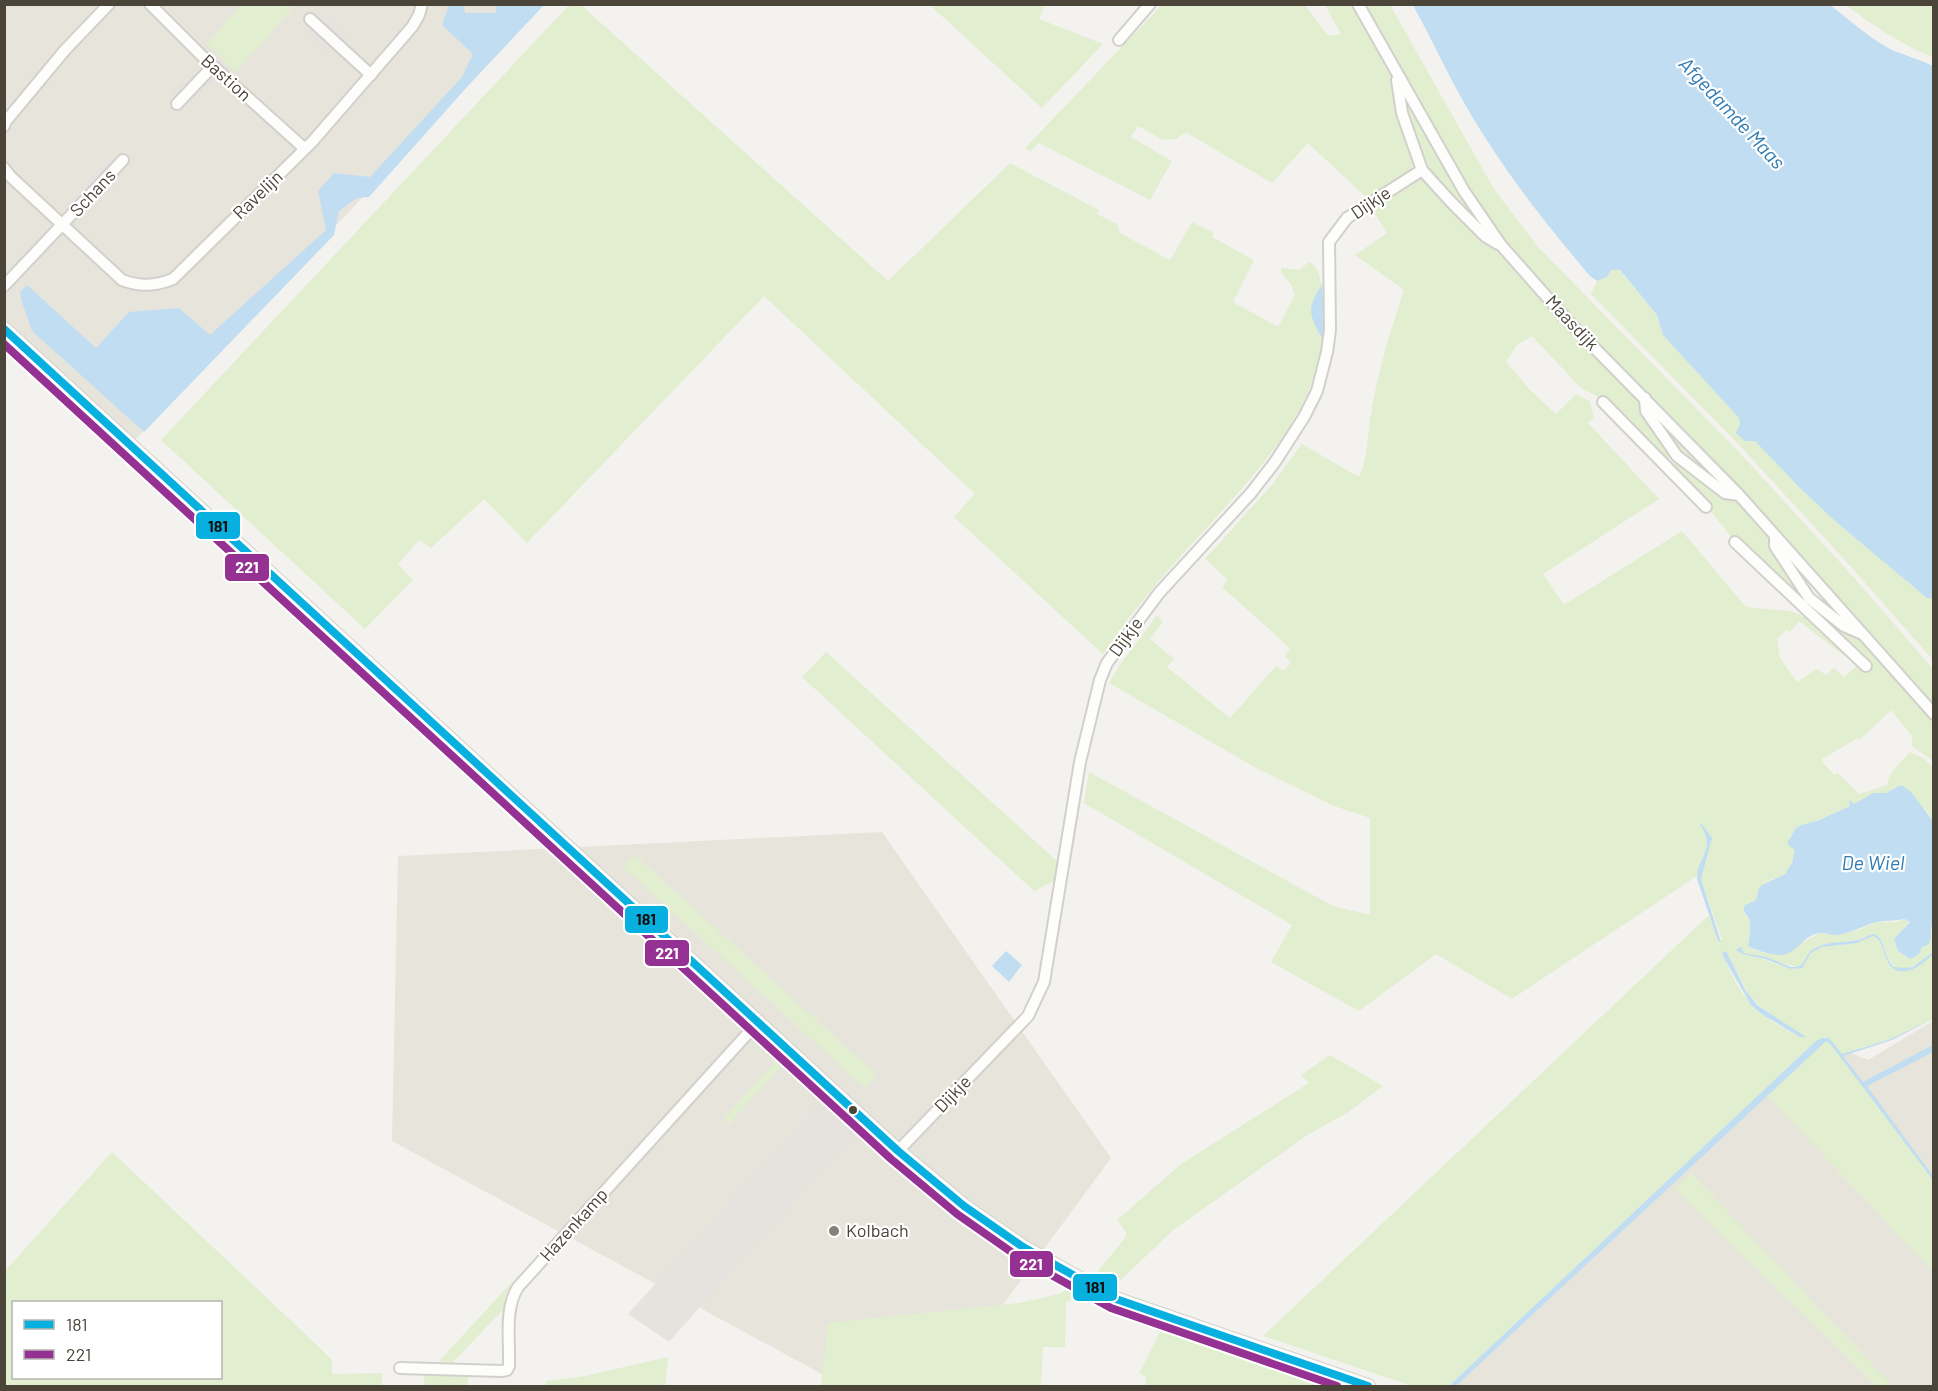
<svg xmlns="http://www.w3.org/2000/svg" width="1938" height="1391" font-family="Barlow,sans-serif">
<style>
.residential{fill:#e7e4dc}
.green{fill:#e1eecf;fill-rule:evenodd}
.parking{fill:#e6e3df}
.water{fill:#c0ddf1}
.lines{fill:none;stroke-linecap:round;stroke-linejoin:round}
.minor-casing{stroke:#d2d0cb;stroke-width:14}
.tertiary-casing{stroke:#d2d0cb;stroke-width:16}
.minor{stroke:#fdfdfc;stroke-width:10}
.tertiary{stroke:#fdfdfc;stroke-width:14}
.bus-1-casing{stroke:#fff;stroke-width:12}
.bus-2-casing{stroke:#fff;stroke-width:12}
.bus-1{stroke:#08b0e0;stroke-width:8}
.bus-2{stroke:#953192;stroke-width:8}
.bus-dot{fill:#4b4439;stroke:#fff;stroke-width:2}
.poi-dot{fill:#868178;stroke:#fff;stroke-width:2}
.labels{text-anchor:middle;stroke-width:4.5;stroke-linejoin:round;paint-order:stroke}
.street-label{font-size:18px;fill:#4b4439;stroke:#fff}
.poi-label{font-size:18px;fill:#4b4439;stroke:#fff;text-anchor:start}
.water-label{font-size:20px;font-style:italic;fill:#2e7ab2;stroke:#fff}
.line-badge{stroke:#fff;stroke-width:2}
.badge-label{font-size:16px;text-anchor:middle;font-weight:bold;fill:#fff}
.pale-badge-label{font-size:16px;text-anchor:middle;font-weight:bold;fill:#111}
</style>
<rect width="100%" height="100%" fill="#f4f2ee"/>
<path class="residential" d="M4,5H538L390,168L120,456L5,348Z
M882,832L1111,1158L943,1386H844L392,1141L398,856Z
M1933,1021V1386H1453L1822,1041L1868,1060Z"/>
<path class="green" d="M1355,4L1390,74L1399,115L1415,158L1410,173L1369,200L1308,143L1272,183L1187,133L1182,134L1177,139L1163,140L1138,126L1131,137L1172,161L1150,200L1039,143L1030,152L1025,148L1162,5H1305L1328,36L1341,34L1325,5Z
M242,5H295L236,73L207,43Z
M569,5H581L888,281L1010,163L1099,210L1097,214L1117,224L1120,233L1170,260L1192,222L1214,233L1212,237L1254,260L1233,302L1278,327L1295,295L1291,284L1281,273V268L1299,270L1309,262C1319,267 1319,276 1322,285C1306,309 1310,317 1323,340C1312,408 1273,453 1229,503C1185,552 1139,599 1103,654L954,517L975,494L764,296L527,543L484,499L431,548L419,540L398,564L413,580L365,629L161,440Z
M930,5H1045L1039,19L1103,44L1042,108Z
M1363,5H1390L1494,189L1538,247L1738,451L1849,572L1933,669V708L1732,481L1571,318L1500,236L1467,188Z
M1846,5H1933V57C1901,45 1873,25 1846,5Z
M1400,88L1486,232C1465,213 1443,192 1428,169C1412,146 1407,115 1400,88Z
M1414,179L1425,180L1497,247L1515,271L1565,324L1641,398L1672,457L1667,460L1664,459L1602,396L1600,398L1580,387L1532,336L1517,345L1506,362L1530,390L1556,414L1576,394L1590,402L1594,418L1588,423L1659,499L1543,574L1564,605L1682,531L1746,607L1789,611L1807,617L1851,657L1850,659L1846,657L1799,621L1790,632L1786,630L1777,639L1780,658L1797,682L1817,669L1826,675L1834,668L1844,677L1859,664L1867,672L1871,668L1808,607L1810,604L1863,638L1933,720V761L1912,746V736L1891,710L1861,739H1856L1822,759L1823,763L1835,775L1838,773L1859,794L1887,785C1890,770 1900,763 1910,752L1923,758L1933,767V821L1927,811L1899,786L1886,793H1874L1854,804L1850,799V806L1816,821L1801,825L1789,837L1790,846L1795,850C1787,885 1780,870 1759,888L1756,900L1745,905L1744,914C1753,921 1751,934 1748,944L1754,950L1772,954L1800,944L1819,933L1838,935L1855,931L1877,922H1895L1905,919L1910,921L1894,939L1898,951L1906,957L1920,949L1932,934L1931,927L1933,925V952C1927,957 1921,963 1913,966C1883,979 1891,943 1875,934L1856,940L1821,945L1813,949L1803,964L1797,967L1744,953L1742,951H1738L1791,969C1809,970 1804,956 1816,950C1830,942 1845,946 1859,942C1864,940 1869,938 1873,936C1885,943 1883,961 1894,969H1914L1933,955V1019L1888,1040L1841,1054L1825,1037L1816,1041L1449,1386H1412L1263,1336L1709,915L1718,941L1722,940L1701,879L1711,841L1701,823L1700,825C1714,847 1702,854 1697,876L1512,999L1436,954L1359,1011L1271,962L1292,925L1084,803L1089,772L1333,906L1370,915V818L1334,806L1258,769L1109,683L1119,666L1157,615L1163,622L1150,639L1174,659L1167,667L1230,718L1276,666L1283,671L1291,663L1285,656L1290,648L1222,587L1228,580L1205,559L1271,486L1302,444L1359,477C1369,455 1367,432 1372,408C1379,368 1391,329 1404,290L1355,255L1387,233L1370,206ZM1726,951L1751,999L1800,1037C1785,1028 1765,1020 1753,1006C1739,992 1730,971 1722,953Z
M1611,270H1619L1657,315L1663,335L1739,418L1740,424L1799,487L1836,522L1927,598L1933,599V660L1853,569L1742,448L1591,294L1597,281L1607,277Z
M1649,407L1729,489L1681,455Z
M1679,462L1725,497L1740,502L1769,536L1773,549L1804,598H1798L1736,537L1733,539L1709,509L1711,506L1674,469V464Z
M826,652L1058,862L1054,881L1034,891L802,677Z
M635,855L877,1075L865,1088L623,867Z
M1826,1041L1832,1046L1933,1180V1272L1768,1096Z
M781,1055L787,1060L729,1124L724,1118Z
M1330,1055L1383,1086L1350,1111L1306,1136L1172,1231L1120,1281L1098,1271L1126,1237V1232L1117,1220L1181,1164L1309,1083L1301,1075Z
M112,1152L319,1347L332,1360V1374L382,1373V1386H5V1271ZM14,1302H220V1378H14Z
M1691,1173L1893,1386H1870L1873,1383L1675,1189Z
M512,1282L506,1294L503,1310L453,1362L439,1361Z
M1069,1285L1087,1293L1066,1302L1065,1347H1043L1041,1386H821L828,1323L1019,1303L1059,1294L1068,1289Z
M1099,1297L1351,1386H1146V1377L1139,1373L1160,1332L1095,1305Z
M668,1357L665,1386H546V1381L580,1377Z
M424,1375L468,1377V1386H424Z"/>
<path class="parking" d="M322,13L348,36L331,55L305,32Z
M197,65L214,81L188,108L171,92Z
M110,157L127,173L81,223L64,207Z
M819,1103L856,1132L669,1342L628,1314Z"/>
<path class="water" d="M449,5H464L465,13H496V5H544L467,87L369,197L357,198L339,211L334,235L144,432L32,331L21,299L20,292L27,285L96,348L129,312L179,308L210,335L326,230L318,191L334,173L370,177L462,77L473,54L442,25Z
M1413,5H1830C1850,20 1871,40 1894,51C1907,56 1921,60 1933,66V599L1927,598L1836,522L1799,487L1755,441H1745L1736,433L1740,424L1739,418L1663,335L1657,315L1620,270H1611L1607,277L1597,281L1590,276C1545,223 1501,167 1466,106C1447,73 1431,38 1413,5Z
M1322,285L1324,309L1323,340C1310,316 1305,310 1322,285Z
M1899,786H1903L1911,792L1933,821L1934,925L1931,927V938L1928,945L1922,947L1919,954L1910,959L1898,951L1894,939L1910,922L1905,919C1896,921 1887,920 1877,922C1864,925 1852,933 1837,935C1831,936 1825,932 1819,933C1804,935 1798,952 1783,955C1777,956 1753,950 1748,946C1749,939 1752,927 1749,919C1746,912 1742,914 1745,905L1756,900L1759,888L1762,885L1785,874L1792,863L1795,850L1788,845V841L1796,828L1801,825L1817,821L1850,806L1849,799L1854,804L1873,793H1886Z
M1701,823L1712,838L1701,879L1721,942L1718,941L1697,879C1697,856 1717,850 1700,825Z
M1875,934C1886,941 1884,958 1894,967L1904,968L1913,967L1933,952V955C1927,959 1921,966 1913,969C1880,981 1890,943 1873,936L1857,943L1822,947L1811,953L1802,968L1791,969L1765,959L1743,954L1736,950L1741,947L1744,953L1766,957L1791,967C1808,968 1803,954 1815,948C1828,941 1843,943 1857,940C1863,939 1868,935 1875,934Z
M1006,951L1022,965L1009,982L992,966Z
M1726,951L1746,991L1757,1005L1806,1037H1800L1763,1015L1751,1005L1725,960L1722,953Z
M1933,1019L1892,1040L1843,1056L1863,1082L1933,1045V1052L1867,1086L1933,1176V1180L1832,1046L1826,1041L1456,1386H1449L1816,1041L1822,1038H1829L1842,1054L1888,1040Z"/>
<g class="lines">
<g class="minor-casing">
<path id="minor" d="M150,4L204,58L305,149
M1358,4L1464,191L1501,245L1568,321L1739,495L1934,714
M310,19L371,75
M1119,40L1150,4
M1397,80L1402,113L1422,170L1451,202L1485,236L1498,244
M177,104L213,66
M4,126L6,121L65,50L109,4
M4,168L11,177L122,280C140,287 155,286 173,279L312,142L412,27L419,15L422,4
M4,286L123,160
M1645,398L1646,411L1677,456L1725,493L1739,495
M1603,402L1706,507
M1775,536V546L1809,598L1844,626L1860,633
M1735,542L1866,666
M898,1151L1028,1016L1044,982L1080,762L1100,680L1107,663L1159,593L1251,493L1275,462L1304,417L1317,391L1327,352L1330,330L1329,242L1347,218L1422,170
M400,1368L501,1371L507,1370L509,1366C510,1341 504,1309 518,1287L759,1021"/>
</g>
<g class="tertiary-casing">
<path id="tertiary" d="M4,329L898,1151L964,1206L1023,1247L1116,1299L1368,1386"/>
</g>
<use href="#minor" class="minor"/>
<use href="#tertiary" class="tertiary"/>
<g class="bus-1-casing">
<path id="bus-1" d="M4,329L898,1151L964,1206L1023,1247L1116,1299L1368,1386"/>
</g>
<g class="bus-2-casing">
<path id="bus-2" d="M4,344L891,1159L957,1214L1017,1256L1111,1308L1337,1386"/>
</g>
<use href="#bus-1" class="bus-1"/>
<use href="#bus-2" class="bus-2"/>
</g>
<circle class="bus-dot" cx="853" cy="1110" r="5"/>
<circle class="poi-dot" cx="834" cy="1231" r="6"/>
<g class="labels">
<g class="street-label">
<text transform="translate(226 78) rotate(42)" y="6">Bastion</text>
<text transform="translate(93 193) rotate(-47)" y="6">Schans</text>
<text transform="translate(258 195) rotate(-44)" y="6">Ravelijn</text>
<text transform="translate(1371 203) rotate(-34)" y="6">Dijkje</text>
<text transform="translate(1572 323) rotate(47)" y="6">Maasdijk</text>
<text transform="translate(1126 637) rotate(-54)" y="6">Dijkje</text>
<text transform="translate(953 1094) rotate(-46)" y="6">Dijkje</text>
<text transform="translate(574 1225) rotate(-48)" y="6">Hazenkamp</text>
</g>
<g class="poi-label">
<text x="846" y="1237">Kolbach</text>
</g>
<g class="water-label">
<text transform="translate(1732 113) rotate(47)" y="7">Afgedamde Maas</text>
<text x="1873" y="870">De Wiel</text>
</g>
</g>
<g class="line-badge">
<rect x="195" y="511" width="46" height="29" rx="6" fill="#08b0e0"/>
<rect x="224" y="553" width="46" height="29" rx="6" fill="#953192"/>
<rect x="624" y="905" width="45" height="29" rx="6" fill="#08b0e0"/>
<rect x="644" y="939" width="46" height="28" rx="6" fill="#953192"/>
<rect x="1009" y="1250" width="45" height="28" rx="6" fill="#953192"/>
<rect x="1072" y="1273" width="46" height="29" rx="6" fill="#08b0e0"/>
</g>
<g class="badge-label">
<text x="247" y="573">221</text>
<text x="667" y="959">221</text>
<text x="1031" y="1270">221</text>
</g>
<g class="pale-badge-label">
<text x="218" y="532">181</text>
<text x="646" y="925">181</text>
<text x="1095" y="1293">181</text>
</g>
<rect width="1938" height="1391" fill="none" stroke="#4b4439" stroke-width="12"/>
<rect x="12" y="1301" width="210" height="78" fill="#ffffff" stroke="#b7b4b0" stroke-width="1.5"/>
<rect x="24" y="1320" width="30" height="9" fill="#08b0e0" stroke="#b7b4b0" stroke-width="1.5"/>
<text x="66" y="1331" font-size="18" fill="#4b4439">181</text>
<rect x="24" y="1350" width="30" height="9" fill="#953192" stroke="#b7b4b0" stroke-width="1.5"/>
<text x="66" y="1361" font-size="18" fill="#4b4439">221</text>
</svg>
